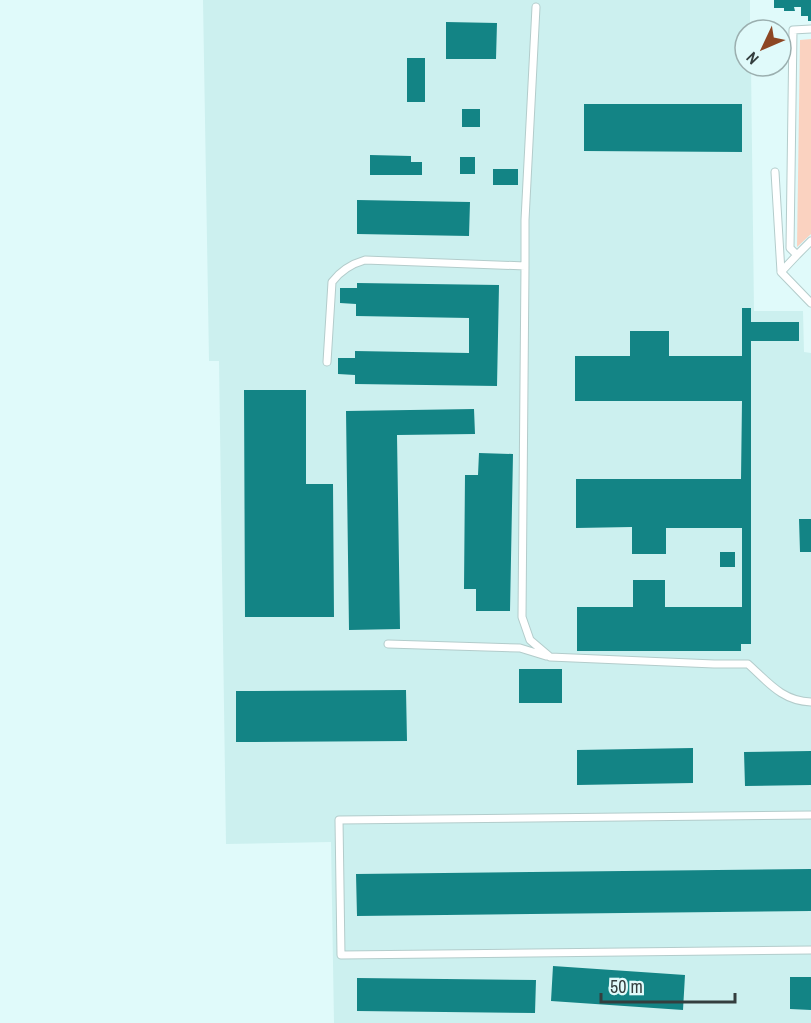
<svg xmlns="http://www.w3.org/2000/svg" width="811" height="1023" font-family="'Archivo Narrow',sans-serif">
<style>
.built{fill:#ccf0ef}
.green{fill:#fad2c0}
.building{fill:#138485}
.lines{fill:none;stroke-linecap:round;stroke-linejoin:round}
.lane-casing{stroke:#b3cccb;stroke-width:9}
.lane{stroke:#fff;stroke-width:7}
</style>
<rect width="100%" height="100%" fill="#e0fafa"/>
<path class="built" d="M203,0H750V30H745V66H751L754,311H803L804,352L811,353V1023H334L331,842L226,844L219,361H209Z"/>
<path class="green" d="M811,39V234L797,247L800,40Z"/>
<path class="building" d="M774,0H811V21H808V16H801V7H794L795,11H784V8H774Z
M446,22L497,23L496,59H446Z
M407,58H425V102H407Z
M584,104H742V152L584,151Z
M462,109H480V127H462Z
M370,155L411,156V162H422V175H370Z
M460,157H475V174H460Z
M493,169H518V185H493Z
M357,200L470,202L469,236L357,234Z
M357,283L499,285L497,386L355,384V375L338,374V358H355V351L469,353V318L356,316V304L340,303V288H357Z
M742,308H751V322H799V341H751V644H741V651H577V607H633V580H665V607H742V528H666V554H632V527L576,528V479H741L742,401H575V356H630V331H669V356H742Z
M244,390H306V484H333L334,617H245Z
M474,409L475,434L397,435L400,629L349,630L346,411Z
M479,453L513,454L510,611H476V589H464L465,475H478Z
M799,519H811V552H800Z
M720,552H735V567H720Z
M519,669H562V703H519Z
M406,690L407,741L236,742V691Z
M693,748V783L577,785V750Z
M811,751V785L745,786L744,752Z
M811,869V911L357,916L356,874Z
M553,966L685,975L683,1010L551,1001Z
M790,977H811V1010L790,1009Z
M357,978L536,980L535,1013L357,1011Z"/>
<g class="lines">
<g class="lane-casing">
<path id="lane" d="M536,7L525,220V266L522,617L530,640L550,657L714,664H748C768,682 782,701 811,702
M811,29L793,30L790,248L797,255L811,241
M775,172L781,272L811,303
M781,272L797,255
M327,362L332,282C341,270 351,264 365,260L525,266
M388,644L520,648L546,656
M811,815L339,820L341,955L811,950"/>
</g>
<use href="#lane" class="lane"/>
</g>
<g transform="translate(763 48) rotate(226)"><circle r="28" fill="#e0fafa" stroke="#9bafaf" stroke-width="1.5"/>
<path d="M0-4.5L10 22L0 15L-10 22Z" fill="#8d4623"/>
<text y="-9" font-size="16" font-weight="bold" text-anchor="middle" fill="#343e3e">N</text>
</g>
<path d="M601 993v9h134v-9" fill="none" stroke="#343e3e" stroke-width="3"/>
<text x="610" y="993" font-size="18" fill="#343e3e" stroke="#e0fafa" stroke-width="4.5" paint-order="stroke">50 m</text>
</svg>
